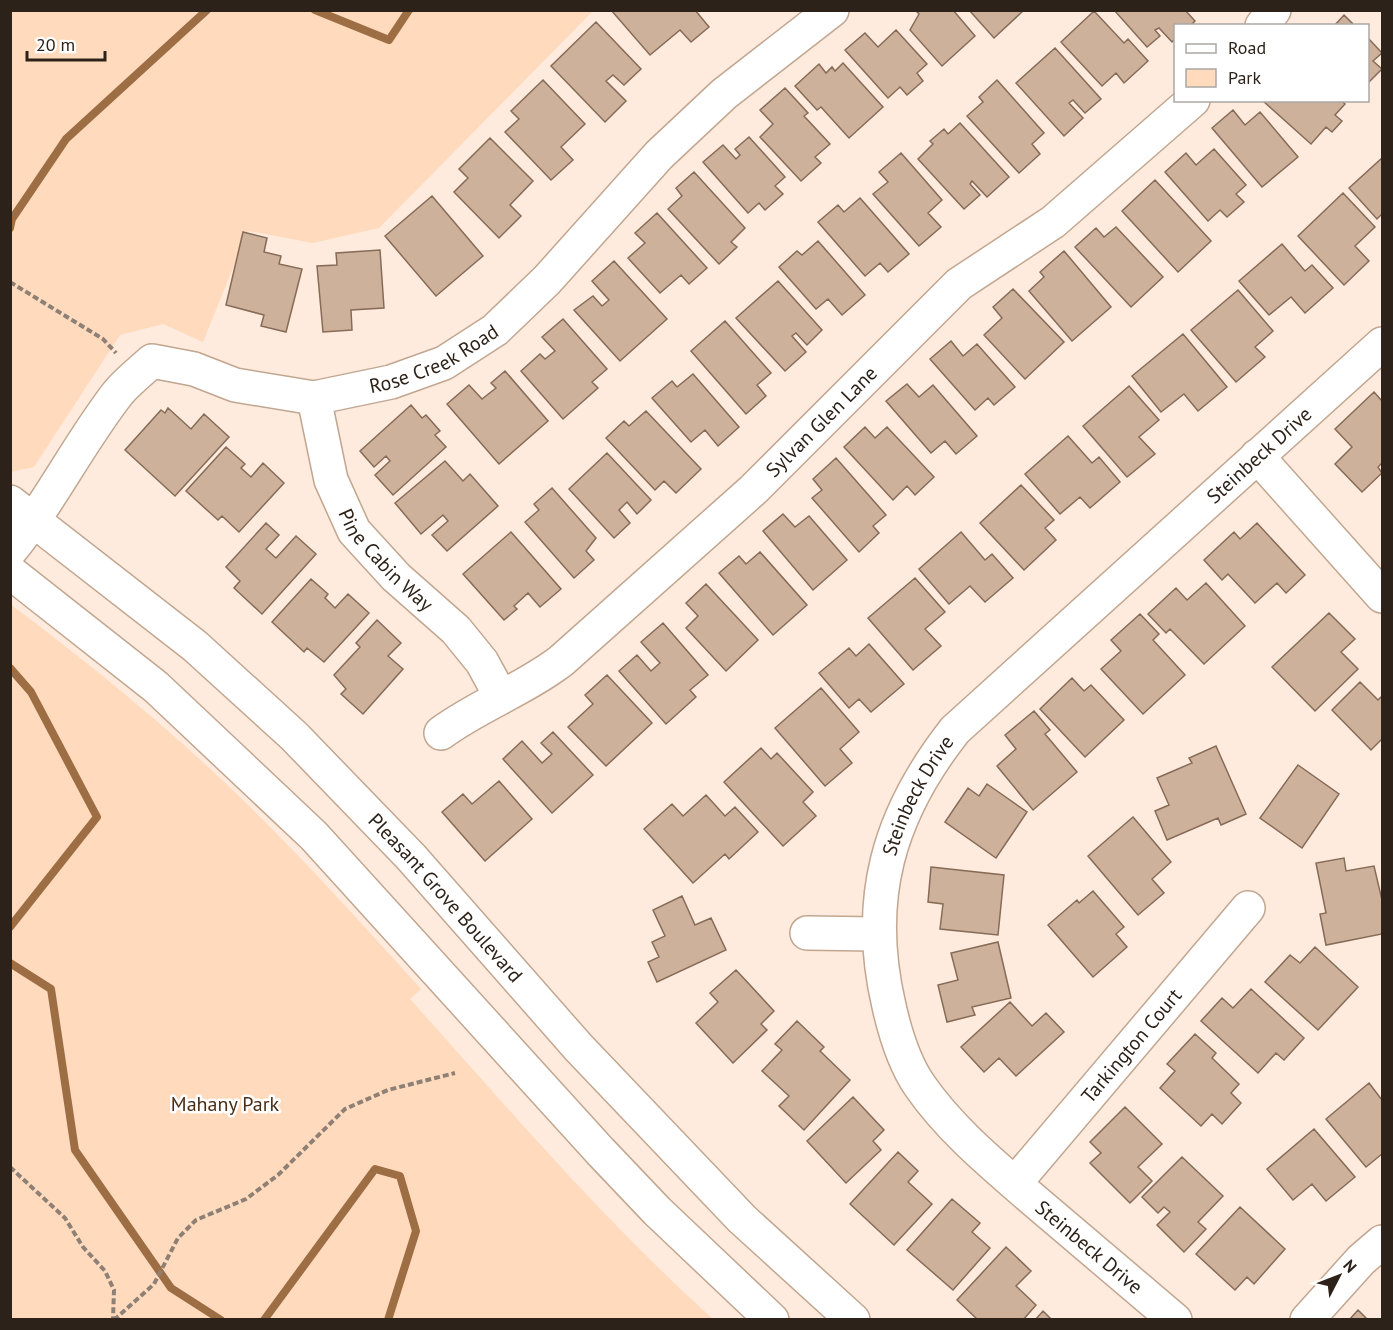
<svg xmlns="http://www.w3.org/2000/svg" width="1393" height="1330" font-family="'PT Sans',sans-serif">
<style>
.green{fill:#ffdabd}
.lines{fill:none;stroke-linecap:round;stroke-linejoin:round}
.stream{stroke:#9d6d44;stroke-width:8}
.building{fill:#ceb19b;stroke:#866b57;stroke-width:1.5}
.minor-casing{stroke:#c2a690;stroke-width:36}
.major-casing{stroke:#c2a690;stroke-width:36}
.path{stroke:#8f8075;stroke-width:4;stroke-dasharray:6 3;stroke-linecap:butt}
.minor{stroke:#fff;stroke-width:33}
.major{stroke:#fff;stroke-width:33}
.labels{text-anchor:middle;stroke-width:5;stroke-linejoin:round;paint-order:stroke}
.street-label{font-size:20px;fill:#2d2219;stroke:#fff}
.park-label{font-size:20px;fill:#482d15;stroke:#fff}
</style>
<rect width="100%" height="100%" fill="#feebdd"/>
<path class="green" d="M10,11H593L379,228L313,243L248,231L203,342L163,324L120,335L34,467L11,472Z
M10,604C94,667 175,733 250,807C309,865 365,927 421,989L410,999C508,1108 604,1221 713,1319H11Z"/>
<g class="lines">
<path class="stream" d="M315,10L389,40L409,10
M10,228L12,219L66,139L207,10
M10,668L31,692L97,817L10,927
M10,963L51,989L75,1150L171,1288L221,1320
M264,1320L375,1169L400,1176L416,1231L388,1320"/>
</g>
<path class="building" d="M611,10H695L709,27L691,42L680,30L650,55Z
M915,10H953L975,36L942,66L910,30L919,14Z
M969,10H1024L994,38Z
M1114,10H1185L1195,21L1190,26H1176V38L1172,42L1159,28L1155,30L1160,36L1147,47Z
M1094,11L1124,43L1128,39L1148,61L1124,83L1116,73L1102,86L1061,42Z
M1344,15L1355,26H1334Z
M596,22L641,69L624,85L613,75L606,81L626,101L605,122L551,66Z
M896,30L927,64L917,73L923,81L907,95L900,87L888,98L845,50L865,33L878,47Z
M1368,38L1382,53L1373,61L1382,69L1368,83Z
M1055,48L1101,99L1085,113L1073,100L1069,103L1083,118L1064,136L1016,83Z
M843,63L883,107L849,138L821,107L817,110L795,86L819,64L826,73L832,67L835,71Z
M543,80L585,124L561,147L573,160L551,180L505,132L519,119L511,111Z
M997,80L1044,133L1032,144L1040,154L1019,173L967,116L983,102L979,97Z
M785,88L808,113L804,116L830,144L815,157L821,163L801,181L760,137L773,124L760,110Z
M1262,100H1341L1345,104L1335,115L1342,121L1332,132L1326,127L1311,144Z
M1233,110L1245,125L1260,112L1298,157L1262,187L1212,128Z
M960,123L1009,177L987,197L972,181L970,184L980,195L964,209L918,159L933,144L930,141L944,129L948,134Z
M749,137L785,177L775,186L783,194L765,210L759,203L748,213L703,162L723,145L736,159L740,155L735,149Z
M490,138L533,181L510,205L521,216L499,238L454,192L468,178L459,169Z
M1214,149L1246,185L1236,194L1244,202L1227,217L1220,210L1208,221L1165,172L1186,153L1196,165Z
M901,153L942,200L928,213L941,227L919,246L873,194L888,182L879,172Z
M1382,158V214L1377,219L1349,188Z
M694,172L745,228L731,242L737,247L719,264L668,209L682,196L676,188Z
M1155,180L1211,241L1178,272L1122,211Z
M1343,193L1375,227L1355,246L1369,261L1344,285L1298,236Z
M432,196L483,256L436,296L385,236Z
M860,198L909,254L888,272L880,263L865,276L818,222L838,205L844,212Z
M657,213L707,268L689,284L681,275L660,293L628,258L645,243L635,233Z
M1116,227L1163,277L1131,307L1075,247L1096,228L1104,237Z
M243,232L267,238L264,252L281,256L279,264L302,269L286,332L261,326L264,315L226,305Z
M818,241L865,295L842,315L828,299L816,309L779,267L797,251L802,255Z
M1282,244L1305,271L1312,265L1333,288L1305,313L1291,297L1269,315L1239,281Z
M380,250L384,308L351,310L352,330L323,332L317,266L337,265L336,253Z
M1064,251L1111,307L1072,341L1029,291L1044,277L1040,272Z
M614,261L667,319L620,361L574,310L593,296L602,306L609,300L592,281Z
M778,281L822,330L807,345L796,333L792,336L806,352L785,371L736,318Z
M1013,289L1064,342L1025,379L984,335L1002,318L993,307Z
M1238,290L1273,331L1255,347L1265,357L1236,382L1191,330Z
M563,319L607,369L592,382L598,388L563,419L521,371L540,354L545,359L555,351L542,337Z
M725,321L771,373L757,385L766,396L746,414L691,351Z
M1183,334L1227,387L1198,411L1184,394L1161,412L1132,376Z
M951,341L963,356L977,344L1015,387L994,405L988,398L975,410L930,359Z
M505,371L548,421L499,464L447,404L469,385L482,399L496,388L491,383Z
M693,374L739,427L718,446L705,430L691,442L652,398L672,381L677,387Z
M907,384L919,397L933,385L977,436L956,454L945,441L931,453L886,401Z
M1129,386L1159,420L1139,437L1155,454L1127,477L1083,426Z
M1374,392L1382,401V463L1378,467L1382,473L1362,492L1335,464L1352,447L1335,429Z
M411,405L422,418L426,415L440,431L435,435L446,447L393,495L375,475L390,461L386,456L374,467L360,451Z
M168,408L191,429L204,414L229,437L175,496L125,450L161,410L165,413Z
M646,411L701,469L676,493L664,481L655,490L606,438L624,421L629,426Z
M865,427L875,438L887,427L934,477L915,495L907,486L893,500L844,447Z
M1068,436L1092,463L1099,457L1120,482L1090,508L1080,497L1060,514L1025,474Z
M226,447L245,464L241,468L251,477L263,463L284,483L239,532L222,516L218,520L186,491Z
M607,453L651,500L637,514L627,502L619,510L630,523L614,538L569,489Z
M836,458L886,515L873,526L879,533L859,552L812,498L822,490L813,479Z
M445,461L463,481L470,474L498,506L447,551L432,535L448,521L443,515L421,534L395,503Z
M1021,485L1054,520L1045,528L1056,540L1024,570L980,523Z
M552,488L596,538L586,551L594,560L574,578L525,522L539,510L534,504Z
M783,514L795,527L809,516L847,560L813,590L763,531Z
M266,523L279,535L266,549L276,558L296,536L316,554L262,614L234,588L240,581L226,567Z
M1257,523L1305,575L1286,593L1277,583L1255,603L1228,574L1222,580L1204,560L1234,532L1240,539Z
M511,532L561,589L540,607L528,593L514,606L517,609L504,620L463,574Z
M961,532L985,560L992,554L1013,578L985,602L970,586L949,604L919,569Z
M760,552L807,605L773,635L719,573L739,556L746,564Z
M915,578L945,612L925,629L941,646L913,670L868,618Z
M311,579L328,594L325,598L335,608L348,594L369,613L324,662L307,648L304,652L272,622Z
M1206,583L1245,626L1204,664L1170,629L1166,633L1148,614L1176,588L1187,600Z
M706,584L758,640L726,671L686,628L698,616L686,603Z
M1329,613L1355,639L1341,652L1358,669L1315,711L1272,667Z
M1140,614L1159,634L1153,640L1185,675L1143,714L1101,669L1121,651L1111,640Z
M377,620L401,643L388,656L403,669L363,714L341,694L346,689L334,675L360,647L356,643Z
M663,623L708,675L690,690L696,697L666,724L619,671L637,655L651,671L660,663L641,642Z
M869,644L904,684L871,712L859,699L849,708L819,673L849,648L856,656Z
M607,675L652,723L606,766L568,727L593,704L585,695Z
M1072,678L1084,691L1091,685L1124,720L1085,757L1040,709Z
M1360,682L1378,700L1382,696V739L1371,750L1332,710Z
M821,688L859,732L840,749L852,763L825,786L775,728Z
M1034,711L1050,730L1045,734L1077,772L1033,810L997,766L1016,749L1005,735Z
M553,732L593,775L552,813L503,759L522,741L542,763L552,754L541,743Z
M1216,746L1246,814L1221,825L1218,818L1167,840L1155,811L1169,805L1157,778L1192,763L1189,758Z
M761,748L771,759L777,753L813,792L803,802L816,816L783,846L724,782Z
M1298,765L1339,794L1302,848L1260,818Z
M499,781L532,819L485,861L442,812L463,794L472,804Z
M987,784L1027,812L996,858L945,822L968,788L979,796Z
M706,795L725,816L735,807L758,832L729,859L725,854L693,883L644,829L672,804L683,816Z
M1133,817L1171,862L1152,879L1164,893L1138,915L1088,856Z
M1344,858L1346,871L1374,866L1382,900V934L1326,945L1320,914L1326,913L1316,863Z
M931,867L1004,875L998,935L940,929L943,904L928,902Z
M1093,891L1124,927L1116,934L1127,947L1093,977L1048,925L1077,900L1079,903Z
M682,896L695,925L711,918L726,950L657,982L648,962L659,957L652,942L665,936L653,910Z
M998,942L1011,998L972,1007L975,1015L947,1022L938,985L958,980L951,953Z
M1315,947L1358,987L1318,1030L1265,982L1290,955L1300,963Z
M736,970L774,1011L761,1024L767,1030L733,1063L696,1023L718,1002L710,993Z
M1251,989L1304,1038L1284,1060L1276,1053L1258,1073L1201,1021L1222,998L1233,1008Z
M1010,1002L1032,1026L1046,1013L1064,1032L1016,1076L999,1058L984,1072L961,1047Z
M797,1021L824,1047L820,1051L850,1080L804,1130L779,1106L789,1096L762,1071L782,1050L775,1044Z
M1195,1034L1216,1053L1212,1058L1239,1084L1231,1093L1241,1103L1222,1124L1212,1114L1201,1126L1160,1088L1175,1071L1167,1064Z
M1369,1083L1382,1100V1154L1366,1167L1326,1119Z
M853,1097L884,1130L873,1141L881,1150L846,1183L807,1141Z
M1125,1107L1162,1144L1138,1167L1152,1181L1130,1203L1090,1163L1101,1153L1090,1142Z
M1314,1129L1355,1177L1326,1201L1312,1184L1293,1200L1267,1169Z
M898,1152L918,1171L908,1182L932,1204L894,1245L850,1204Z
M1182,1157L1223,1196L1198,1222L1206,1229L1184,1252L1157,1225L1170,1212L1164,1207L1158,1213L1142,1197Z
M952,1199L980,1223L972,1232L990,1248L953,1290L907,1250Z
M1240,1207L1285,1249L1254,1284L1247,1277L1235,1290L1196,1254Z
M1006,1247L1031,1271L1016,1286L1036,1305L1023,1320H978L957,1300Z
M1358,1310L1368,1320H1349Z
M1043,1311L1052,1320H1035Z"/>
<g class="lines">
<g class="minor-casing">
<g id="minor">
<path d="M1262,26L1274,10"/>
<path id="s1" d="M314,398L331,480L354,531L396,577L456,630L482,662L501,697"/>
<path d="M1257,456L1382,596"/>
<path id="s2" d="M10,551C51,501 79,443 118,393C128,381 141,371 152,361L194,369L235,385L314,398L391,382L444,363L495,330L547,280L659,155L724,94L832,10"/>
<path id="s3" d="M441,733C479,705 523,690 561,661L753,490L959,284L1053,222L1193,100"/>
<path d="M807,933L877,934"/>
<path id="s4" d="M1015,1183L1248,908"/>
<path id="s5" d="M1175,1320C1126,1278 1077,1237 1029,1196C990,1162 950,1129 920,1086C904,1063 895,1033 889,1006C864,900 888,815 955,730L1382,344"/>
<path d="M1307,1320L1361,1260L1382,1242"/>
</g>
</g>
<g class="major-casing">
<g id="major">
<path id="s6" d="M10,502L195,646L294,736L411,857L579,1048L742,1219L853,1320"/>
<path d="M10,572L156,687L314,836L600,1151L657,1211L772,1320"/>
</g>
</g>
<path class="path" d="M10,282L103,339L116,353
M10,1167L65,1218L83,1247L105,1271L114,1290L113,1319
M114,1320L154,1284L178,1238L196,1220L246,1199L278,1175L345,1109L388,1090L455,1073"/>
<use href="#minor" class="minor"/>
<use href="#major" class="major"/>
</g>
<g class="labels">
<g class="street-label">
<text dy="7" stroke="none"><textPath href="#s2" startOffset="532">Rose Creek Road</textPath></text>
<text dy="7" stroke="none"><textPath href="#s3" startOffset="494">Sylvan Glen Lane</textPath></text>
<text dy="7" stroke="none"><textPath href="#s5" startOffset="1138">Steinbeck Drive</textPath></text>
<text dy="7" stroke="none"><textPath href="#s1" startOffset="182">Pine Cabin Way</textPath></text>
<text dy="7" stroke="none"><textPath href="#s5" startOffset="652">Steinbeck Drive</textPath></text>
<text dy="7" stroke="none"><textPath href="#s6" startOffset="590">Pleasant Grove Boulevard</textPath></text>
<text dy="7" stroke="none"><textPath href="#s4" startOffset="180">Tarkington Court</textPath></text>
<text transform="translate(1089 1247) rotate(40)" y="7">Steinbeck Drive</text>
</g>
<g class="park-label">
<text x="225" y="1111">Mahany Park</text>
</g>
</g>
<rect width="1393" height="1330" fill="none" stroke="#2d2219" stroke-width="24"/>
<rect x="1174" y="24" width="195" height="78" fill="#ffffff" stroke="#aba7a3" stroke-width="1.5"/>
<rect x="1186" y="44" width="30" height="9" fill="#ffffff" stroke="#aba7a3" stroke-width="1.5"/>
<text x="1228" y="54" font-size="18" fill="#2d2219">Road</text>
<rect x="1186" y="69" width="30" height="18" fill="#ffdabd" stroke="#aba7a3" stroke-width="1.5"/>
<text x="1228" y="84" font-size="18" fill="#2d2219">Park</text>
<g transform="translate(1339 1276) rotate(48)" stroke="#ffffff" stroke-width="4.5" paint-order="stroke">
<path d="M0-4.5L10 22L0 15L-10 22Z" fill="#2d2219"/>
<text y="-9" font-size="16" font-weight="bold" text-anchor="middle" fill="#2d2219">N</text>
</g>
<path d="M27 51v9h78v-9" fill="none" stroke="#2d2219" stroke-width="3"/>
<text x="36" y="51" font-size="18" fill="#2d2219" stroke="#ffffff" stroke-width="4.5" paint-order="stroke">20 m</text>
</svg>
